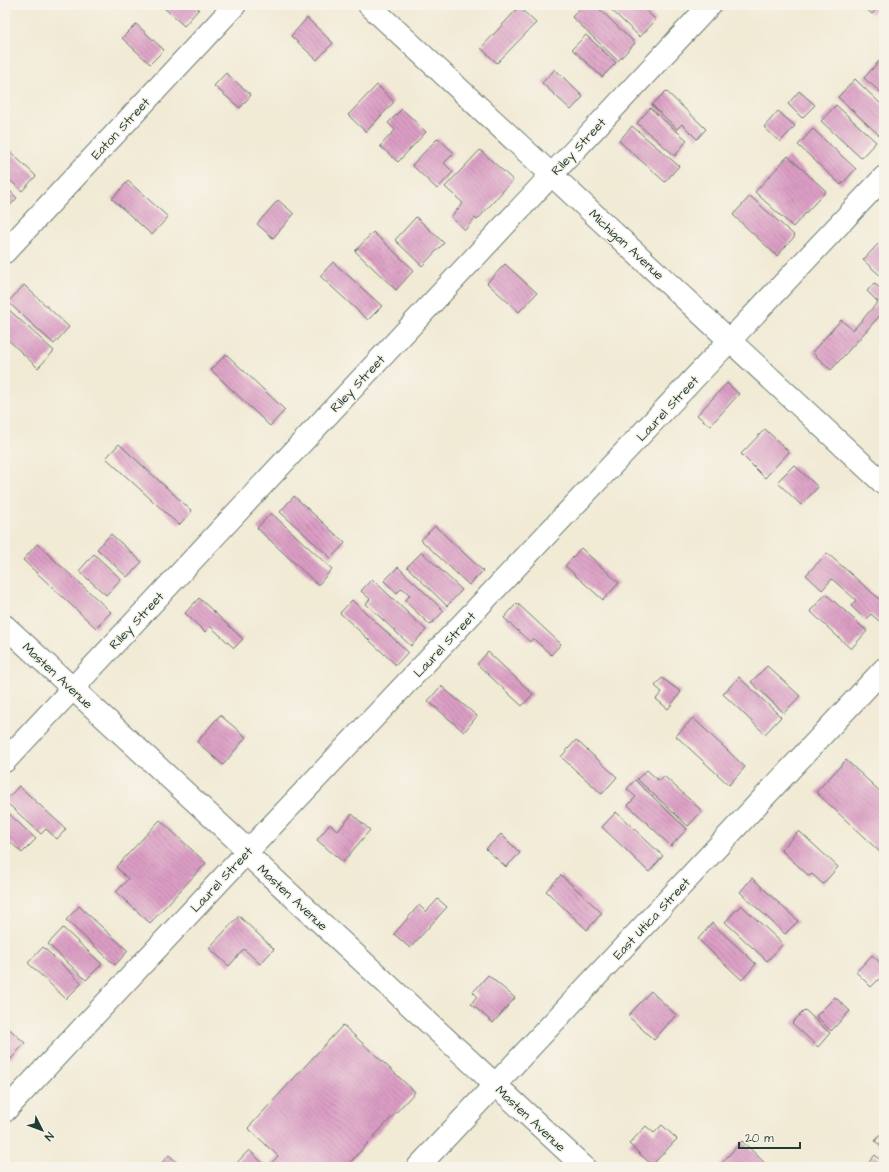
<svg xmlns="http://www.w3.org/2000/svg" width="889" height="1172" font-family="'Architects Daughter',sans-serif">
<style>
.building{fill:url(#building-back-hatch)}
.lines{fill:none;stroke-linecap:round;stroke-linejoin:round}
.minor-casing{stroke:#687a6c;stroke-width:24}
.minor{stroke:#fff;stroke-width:22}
.labels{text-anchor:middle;stroke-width:3;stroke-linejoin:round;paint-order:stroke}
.street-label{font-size:13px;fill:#1f3d34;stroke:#f7f3e8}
</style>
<defs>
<pattern id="building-back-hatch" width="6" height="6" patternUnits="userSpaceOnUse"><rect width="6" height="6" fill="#db9dc4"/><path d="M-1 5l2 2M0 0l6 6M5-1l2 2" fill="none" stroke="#b181a0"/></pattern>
</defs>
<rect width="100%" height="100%" fill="#f7f3e8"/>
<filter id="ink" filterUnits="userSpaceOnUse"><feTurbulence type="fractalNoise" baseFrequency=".025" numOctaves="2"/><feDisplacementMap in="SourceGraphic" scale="8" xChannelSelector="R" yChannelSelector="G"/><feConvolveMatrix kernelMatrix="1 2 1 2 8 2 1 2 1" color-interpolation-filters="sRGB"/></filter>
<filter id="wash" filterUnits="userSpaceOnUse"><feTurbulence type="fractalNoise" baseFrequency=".012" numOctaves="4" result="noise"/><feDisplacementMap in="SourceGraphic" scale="16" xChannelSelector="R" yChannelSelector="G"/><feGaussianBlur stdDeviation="0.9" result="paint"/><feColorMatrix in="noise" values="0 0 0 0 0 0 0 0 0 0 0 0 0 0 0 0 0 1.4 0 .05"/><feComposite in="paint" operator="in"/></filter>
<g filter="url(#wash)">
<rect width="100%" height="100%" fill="#f1ead5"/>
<g id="blocks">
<path class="building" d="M161,5H195L199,9L184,26Z
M583,5H595L635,43L618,61L572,17Z
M606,5H640L656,20L640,37Z
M862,5H880L872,14Z
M519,7L536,23L497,63L481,48Z
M307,18L333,43L317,60L291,36Z
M136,24L164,50L150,64L122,38Z
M586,35L616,63L602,77L572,49Z
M882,58L884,60V95L864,78Z
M555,69L583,97L571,110L542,83Z
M226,73L251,95L240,108L214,86Z
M855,79L884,107V130L879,135L838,97Z
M377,85L394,102L366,132L348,115Z
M666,91L706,129L697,139L682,124L677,129L652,105Z
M799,91L815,105L802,118L788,104Z
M836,105L876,142L861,158L821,121Z
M650,108L687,140L675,156L637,123Z
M402,109L426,132L398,162L380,146L395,130L388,123Z
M778,111L795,126L780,142L764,127Z
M632,126L679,166L665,182L619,141Z
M813,129L856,169L841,185L798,145Z
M438,138L454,153L444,163L453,172L437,189L412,165Z
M5,147L36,176L22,191L5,176Z
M480,150L513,180L477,220L475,218L465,230L451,217L463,203L445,187Z
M788,156L826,191L793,227L755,192Z
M128,181L168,217L152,235L112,199Z
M5,186L17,198L5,211Z
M750,196L795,236L777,256L733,215Z
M278,200L294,214L273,238L257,224Z
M416,217L444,243L422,266L395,240Z
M373,232L414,270L396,290L355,251Z
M879,243L884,247V279L863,260Z
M333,262L382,306L368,320L320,276Z
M505,264L537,293L519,312L487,283Z
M874,283L884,292V311L831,370L812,352L841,320L853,330L878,302L867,291Z
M24,285L69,327L54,344L8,302Z
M5,306L54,351L38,368L5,337Z
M226,354L285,410L270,426L211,370Z
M727,383L739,394L710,426L697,415Z
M884,411V420L880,416Z
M765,429L789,452L765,478L741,454Z
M119,444L192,511L179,525L106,458Z
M794,465L818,487L801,505L777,482Z
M294,496L345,543L331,558L280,512Z
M271,513L332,569L318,585L257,528Z
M435,526L483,571L469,585L421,540Z
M111,534L142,562L127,577L97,549Z
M37,544L111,612L96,628L23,560Z
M581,548L619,583L603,600L565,566Z
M422,552L462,590L447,606L407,567Z
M827,553L884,603V615L879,621L871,614L866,620L851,606L856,600L832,579L822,590L806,575Z
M94,554L121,579L106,595L79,571Z
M398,567L444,611L430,625L405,601L410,595L402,588L397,593L384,581Z
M372,579L426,630L411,646L366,604L370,599L361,591Z
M826,594L867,631L851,649L810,611Z
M199,598L243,639L234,648L210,626L205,632L185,613Z
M352,600L408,652L396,665L340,613Z
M517,603L561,644L551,655L533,638L530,642L504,618Z
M488,652L533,694L522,706L477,664Z
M767,666L800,696L784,713L751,682Z
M739,677L781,717L765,734L723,694Z
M662,678L681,692L668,709L656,699L662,692L655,686Z
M441,686L477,716L464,732L428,701Z
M220,715L246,737L223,765L197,742Z
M693,718L745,767L729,785L676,736Z
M576,740L617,777L602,794L561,757Z
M846,760L884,795V856L816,792Z
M647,770L659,781L664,776L702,811L688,826L637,779Z
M635,780L687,829L671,846L628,805L636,797L627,789Z
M19,786L66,829L57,839L46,829L41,834L5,801Z
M5,810L36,839L22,853L5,837Z
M616,812L663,856L649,872L602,827Z
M352,814L370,830L343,862L317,840L330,824L338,831Z
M160,820L206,863L150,923L116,892L128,879L116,867Z
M799,831L838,867L823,884L812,874L809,876L781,850Z
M501,834L520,853L506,867L486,849Z
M561,875L602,913L587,930L546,891Z
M752,878L798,921L785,934L740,892Z
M438,899L447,907L410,948L394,934L419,905L426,912Z
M741,905L783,944L767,961L725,922Z
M79,906L128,951L115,965L66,920Z
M239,916L274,949L260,964L244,949L229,966L209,948Z
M712,923L756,964L742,980L698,939Z
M63,928L102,964L86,980L48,944Z
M43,947L82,983L66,999L28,963Z
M872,955L884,966V974L871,987L856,972Z
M488,975L515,998L493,1023L471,1004L477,996L473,992Z
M651,991L676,1015L654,1040L628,1016Z
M835,997L850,1011L831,1031L816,1016Z
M805,1010L830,1033L818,1047L792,1023Z
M5,1025L25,1043L11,1059L5,1054Z
M343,1025L415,1092L346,1167H290L287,1164L284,1167H268L278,1156L248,1128Z
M5,1063L9,1067L5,1072Z
M662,1125L677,1139L652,1165L629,1144L646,1126L654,1133Z
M884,1131V1149L875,1141Z
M742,1141L769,1167H718Z
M249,1150L267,1167H233Z
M169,1155L182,1167H158Z
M875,1155L884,1163V1167H865Z"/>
</g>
</g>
<g filter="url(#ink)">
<use href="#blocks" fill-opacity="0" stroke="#687a6c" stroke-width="1"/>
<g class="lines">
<g class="minor-casing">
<path id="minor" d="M369,5L884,484
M5,252L235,5
M5,626L239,842L246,853L584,1167
M5,761L710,5
M5,1111L246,853L884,177
M418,1167L884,669"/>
</g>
<use href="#minor" class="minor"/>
</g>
</g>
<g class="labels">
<g class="street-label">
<text transform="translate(120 128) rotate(-47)" y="5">Eaton Street</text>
<text transform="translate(578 146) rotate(-47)" y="5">Riley Street</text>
<text transform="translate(627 244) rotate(43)" y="5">Michigan Avenue</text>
<text transform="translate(357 383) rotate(-47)" y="5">Riley Street</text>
<text transform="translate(667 408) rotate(-47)" y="5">Laurel Street</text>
<text transform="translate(136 620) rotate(-47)" y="5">Riley Street</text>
<text transform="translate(444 644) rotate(-47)" y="5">Laurel Street</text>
<text transform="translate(58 675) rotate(43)" y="5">Masten Avenue</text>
<text transform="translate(221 879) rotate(-47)" y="5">Laurel Street</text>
<text transform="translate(293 897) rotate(43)" y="5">Masten Avenue</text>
<text transform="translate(651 918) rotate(-47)" y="5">East Utica Street</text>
<text transform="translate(531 1118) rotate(43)" y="5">Masten Avenue</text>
</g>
</g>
<rect width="889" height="1172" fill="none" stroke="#f7f3e8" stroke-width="20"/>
<g transform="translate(42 1130) rotate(132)" stroke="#f7f3e8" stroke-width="3" paint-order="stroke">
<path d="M0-3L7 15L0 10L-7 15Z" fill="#1f3d34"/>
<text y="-6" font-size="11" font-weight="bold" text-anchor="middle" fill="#1f3d34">N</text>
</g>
<path d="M739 1142v6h61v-6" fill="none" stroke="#1f3d34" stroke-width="2"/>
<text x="745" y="1142" font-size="12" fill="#1f3d34" stroke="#f7f3e8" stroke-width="3" paint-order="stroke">20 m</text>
</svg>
